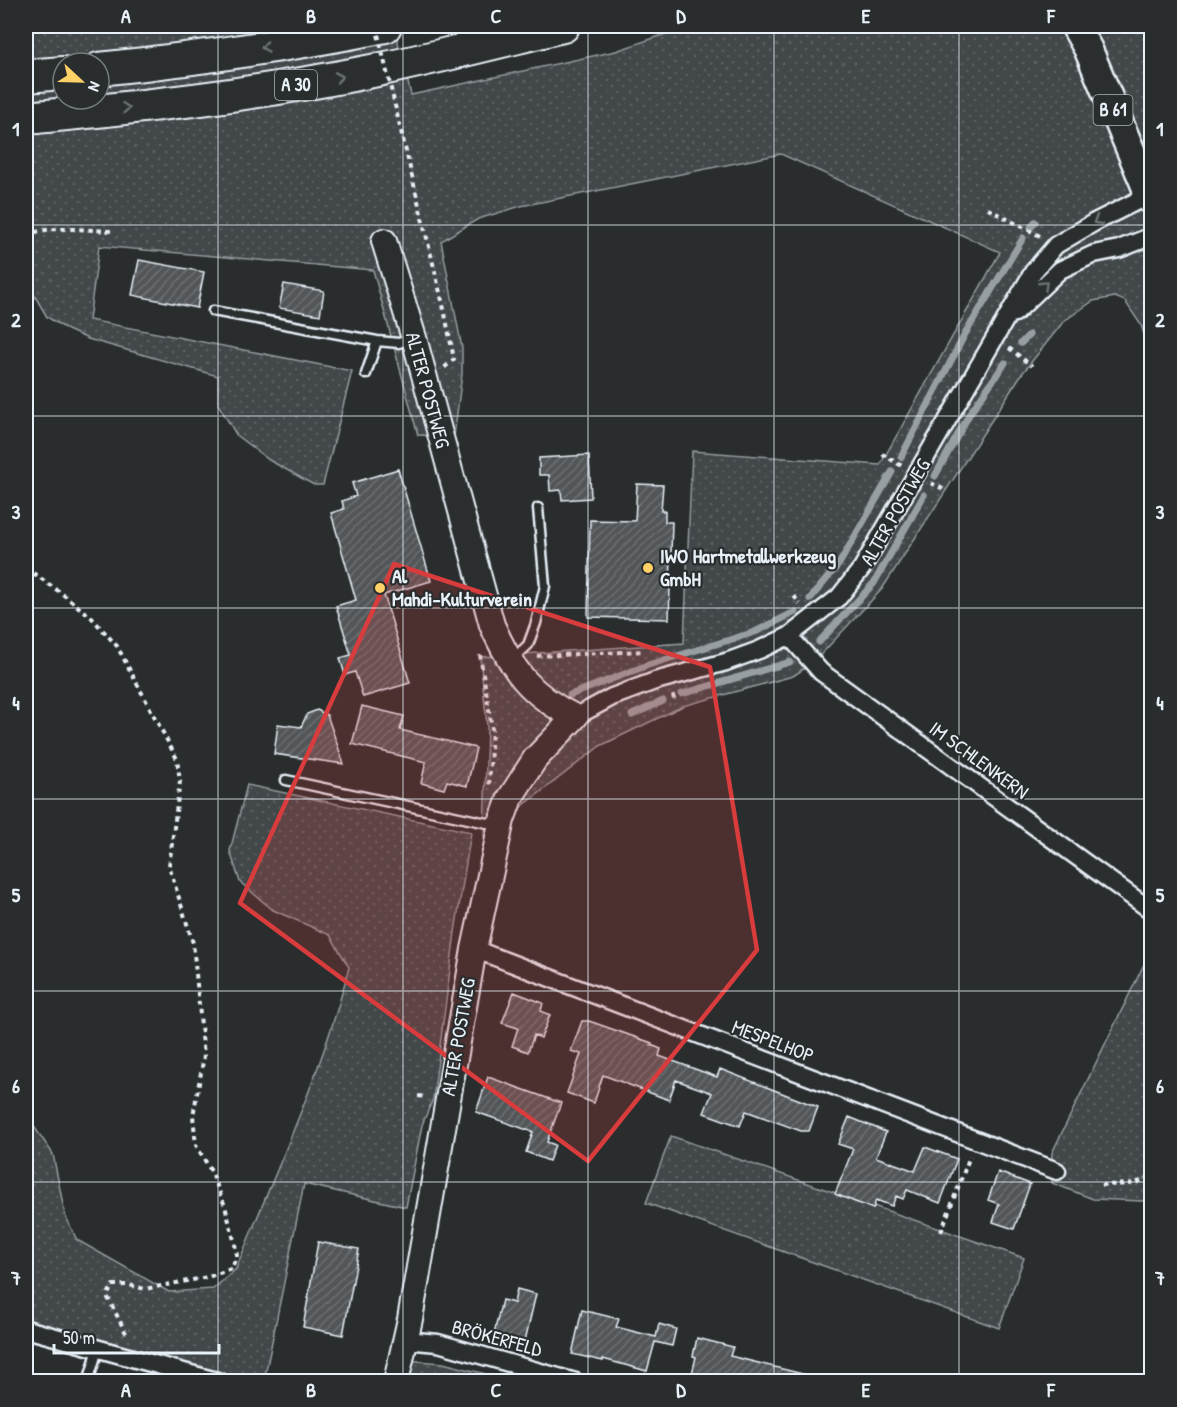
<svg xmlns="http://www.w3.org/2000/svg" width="1177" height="1407" font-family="'Patrick Hand',sans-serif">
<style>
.grass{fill:url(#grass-dots);stroke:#959ca0;stroke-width:1.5;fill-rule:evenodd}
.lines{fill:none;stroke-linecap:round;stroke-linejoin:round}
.stream{stroke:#989fa3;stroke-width:7}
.building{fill:url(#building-hatch);stroke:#e8f1f8;stroke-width:1.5}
.lane-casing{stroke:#e8f1f8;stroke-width:13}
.street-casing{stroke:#e8f1f8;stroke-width:21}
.secondary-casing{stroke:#e8f1f8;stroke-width:28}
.primary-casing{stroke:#e8f1f8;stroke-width:32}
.highway-casing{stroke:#e8f1f8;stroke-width:36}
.path{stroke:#e8f1f8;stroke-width:4;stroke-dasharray:4.5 4.5;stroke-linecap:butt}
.lane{stroke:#2a2d2e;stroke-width:8}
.street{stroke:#2a2d2e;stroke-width:16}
.secondary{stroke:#2a2d2e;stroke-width:24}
.primary{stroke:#2a2d2e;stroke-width:27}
.highway{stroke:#2a2d2e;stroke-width:32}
.path-bridge{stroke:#e8f1f8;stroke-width:4;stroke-dasharray:4.5 4.5;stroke-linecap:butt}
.oneway{stroke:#6c7275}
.marked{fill:#d83c3d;fill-opacity:0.2;stroke:#d83c3d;stroke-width:4.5;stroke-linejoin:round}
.grid{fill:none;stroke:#e8f1f8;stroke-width:1.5;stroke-opacity:0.55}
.poi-dot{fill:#ffd166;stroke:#2a2d2e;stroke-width:2}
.labels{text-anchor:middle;stroke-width:4.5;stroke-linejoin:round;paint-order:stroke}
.shield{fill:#2a2d2e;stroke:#afb6bb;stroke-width:1.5}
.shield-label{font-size:18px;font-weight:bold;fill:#e8f1f8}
.street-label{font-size:20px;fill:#e8f1f8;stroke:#2a2d2e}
.poi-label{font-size:20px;font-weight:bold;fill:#e8f1f8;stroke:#2a2d2e;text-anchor:start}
.neatline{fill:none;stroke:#e8f1f8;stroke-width:2}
.grid-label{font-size:20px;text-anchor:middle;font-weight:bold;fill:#e8f1f8}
</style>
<defs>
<pattern id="grass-dots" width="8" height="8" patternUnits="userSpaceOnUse" patternTransform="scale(1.5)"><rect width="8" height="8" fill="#424648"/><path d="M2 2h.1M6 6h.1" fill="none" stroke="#5d6163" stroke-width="1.8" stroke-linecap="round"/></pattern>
<pattern id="building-hatch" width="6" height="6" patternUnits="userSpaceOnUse" patternTransform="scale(1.5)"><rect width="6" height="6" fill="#535759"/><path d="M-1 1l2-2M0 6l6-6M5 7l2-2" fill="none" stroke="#6c7072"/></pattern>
</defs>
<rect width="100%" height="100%" fill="#2a2d2e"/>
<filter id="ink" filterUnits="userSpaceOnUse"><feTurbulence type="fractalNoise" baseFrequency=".0167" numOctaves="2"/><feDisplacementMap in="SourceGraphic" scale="12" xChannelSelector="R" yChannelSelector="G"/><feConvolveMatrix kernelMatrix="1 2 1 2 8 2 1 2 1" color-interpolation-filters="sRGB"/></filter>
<g filter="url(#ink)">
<path class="grass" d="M26,26H394L411,95L616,51L689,26H1151V356L1141,325L1125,301L1115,297L1093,301L1064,321L1021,375L882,589L813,663L793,676L683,706L600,746L484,836L487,726L480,657L684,643L692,451L880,465L1000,252L781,154L521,206L478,219L441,241L462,348V374L454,437L418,435L373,270L99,246L89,320L352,371L323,485H314L269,460L237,436L218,404V376L88,339L68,330L47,317L26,281ZM63,63H99V99H63Z
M247,785L471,832L455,932L433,1099L422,1125L406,1207L304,1184L264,1381H249L26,1321V1115L53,1154L65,1215L77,1240L169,1292L213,1289L236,1269C276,1170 323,1071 349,967L330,935L273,910L240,882L230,851Z
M1151,950V1197L1142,1201L1093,1199L1052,1183V1153Z
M671,1136L1024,1258L999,1328L646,1203Z
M405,1360L443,1363L513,1381L400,1382Z"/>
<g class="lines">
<path class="stream" d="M1031,227L1035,222
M1021,343L1029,335
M901,457L965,334L1023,238
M935,476L970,413L1005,363
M810,599L839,564L892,472
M819,642L874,583L924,495
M682,694L790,662
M570,695L648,665L755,632L795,612
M632,715L663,701"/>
</g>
<path class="building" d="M139,260L204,272L197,308L132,295Z
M284,284L324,291L320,315L279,308Z
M589,455L591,498L562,500L561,490L550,491L549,475H539V458Z
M398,469L431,581L384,595L410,683L363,697L355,672L345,675L340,658L351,655L336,606L356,600L331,513L344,509L342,501L356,496L352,483Z
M637,484L663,485L661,511H665V522H672L669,619L588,617L590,520L635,521Z
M362,706L404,716L400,730L476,748L467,786L447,781L444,789L421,783L426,762L352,744Z
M317,710L327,715L344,764L274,754L278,724L301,727L307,714Z
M514,992L543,1003L541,1011L550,1015L541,1038L534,1035L528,1052L512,1046L518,1028L502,1023Z
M582,1021H589L652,1043L651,1045L661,1049L659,1056L717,1077L720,1069L818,1107L809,1131H801L746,1111L740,1126L704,1113L712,1093L676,1080L669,1100L603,1075L594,1103L567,1093L581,1054L571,1051Z
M488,1077L561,1103L547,1142L555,1145L549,1161L526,1152L533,1132L476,1112Z
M849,1117L886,1132L876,1157L915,1171L925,1147L957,1159L940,1203L907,1190L903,1199L896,1196L892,1206L876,1200L873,1209L835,1194L853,1149L838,1144Z
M998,1172L1030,1184L1014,1229L993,1222L999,1204L988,1200Z
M318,1242L359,1249L343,1335L303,1327Z
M517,1289L536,1294L524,1345L493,1338L502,1300L514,1303Z
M582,1310L619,1319L616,1327L656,1337L659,1324L676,1329L672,1346L655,1342L647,1371L603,1359V1361L572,1354Z
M697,1338L733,1347L730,1356L807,1375L806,1382H702L691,1378L696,1357L693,1356Z"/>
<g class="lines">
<g class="lane-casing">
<path id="lane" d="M213,311L377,341L399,343L413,338
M366,374L377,341
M510,657H515L528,645L536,623L545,586L538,508
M286,780L487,823L500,820
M88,1382L98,1349"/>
</g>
<g class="street-casing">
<path id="street" d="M1015,313L1060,270L1094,254L1119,249L1152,236
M789,636L821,672L1152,911
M575,717L612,697L655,681L726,662L759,650L789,636L839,597L862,568L1033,272L1056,245L1095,222L1149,195
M474,949L1057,1171
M26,1329L220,1382
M405,1340L438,1343L576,1382"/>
</g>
<g class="secondary-casing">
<path id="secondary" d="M384,241L414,338L492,625C512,670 530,695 575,717L535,759L510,798L502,820L474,949L410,1319L396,1382"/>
</g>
<g class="primary-casing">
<path id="primary" d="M1075,26L1088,49L1152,201"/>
</g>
<g class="highway-casing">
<path id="highway" d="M99,69C195,59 290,45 385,26
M26,76L63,73
M26,118C143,107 261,94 377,70C439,57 501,41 563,26
M1149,195L1152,194"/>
</g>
<path class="path" d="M403,139L444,309L454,359L444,368
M988,209L1040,236
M26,235C52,225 83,230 111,231
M1009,348L1032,366
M882,454L902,466
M931,483L945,490
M26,568L60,592L91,617L117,646L177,759L180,781L169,866L193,943L204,1056L193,1116L196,1145L211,1171L225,1206L235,1244L237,1256L231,1269L208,1277L145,1289L129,1285H113L107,1296L128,1337
M794,596L800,604
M480,655L492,728L489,788
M537,656L644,651
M673,695L675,704
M418,1096L426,1097
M1101,1185C1119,1184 1137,1187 1152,1174
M941,1232L970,1156"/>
<use href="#lane" class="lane"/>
<use href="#street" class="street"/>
<use href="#secondary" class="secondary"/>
<use href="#primary" class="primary"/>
<use href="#highway" class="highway"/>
<path class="path-bridge" d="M376,26L403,139"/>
</g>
<defs><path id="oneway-chevron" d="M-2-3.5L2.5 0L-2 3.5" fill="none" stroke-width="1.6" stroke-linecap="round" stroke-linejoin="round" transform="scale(1.5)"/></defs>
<g class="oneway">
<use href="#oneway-chevron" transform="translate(265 47) rotate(171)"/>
<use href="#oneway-chevron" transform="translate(339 77) rotate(-10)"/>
<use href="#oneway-chevron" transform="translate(126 108) rotate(-5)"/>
<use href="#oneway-chevron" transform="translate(1097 221) rotate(152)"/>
<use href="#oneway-chevron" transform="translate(1044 285) rotate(-44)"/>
</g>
</g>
<path class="marked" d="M394,564L710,667L757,950L588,1161L240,903Z"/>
<path class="grid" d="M218,26V1382M403,26V1382M588,26V1382M774,26V1382M959,26V1382M26,225H1152M26,416H1152M26,608H1152M26,799H1152M26,991H1152M26,1182H1152"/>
<g class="poi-dot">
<circle cx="648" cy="568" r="6"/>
<circle cx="380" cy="588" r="6"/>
</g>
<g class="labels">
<g class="shield">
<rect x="275" y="70" width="42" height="30" rx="4.5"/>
<rect x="1093.5" y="95" width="39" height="30" rx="4.5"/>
</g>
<g class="shield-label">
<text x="296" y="91">A 30</text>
<text x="1113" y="116">B 61</text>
</g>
<g class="street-label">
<text transform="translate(428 390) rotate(75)" y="7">ALTER POSTWEG</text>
<text transform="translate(895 512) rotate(-60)" y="7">ALTER POSTWEG</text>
<text transform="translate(979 760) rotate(36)" y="7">IM SCHLENKERN</text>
<text transform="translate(458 1037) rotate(-80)" y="7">ALTER POSTWEG</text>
<text transform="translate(773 1041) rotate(21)" y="7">MESPELHOP</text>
<text transform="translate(497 1338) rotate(15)" y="7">BRÖKERFELD</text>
</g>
<g class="poi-label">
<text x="660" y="563">IWO Hartmetallwerkzeug<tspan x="660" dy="23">GmbH</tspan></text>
<text x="392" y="583">Al<tspan x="392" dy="23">Mahdi-Kulturverein</tspan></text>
</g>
</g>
<rect width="1177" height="1407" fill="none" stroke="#2a2d2e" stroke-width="66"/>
<g transform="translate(81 81) rotate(112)"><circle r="28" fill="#2a2d2e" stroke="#767b7f" stroke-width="1.5"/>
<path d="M0-4.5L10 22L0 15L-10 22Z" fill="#ffd166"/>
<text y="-9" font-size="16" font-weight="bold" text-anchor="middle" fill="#e8f1f8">N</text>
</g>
<path d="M54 1344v9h165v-9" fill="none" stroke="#e8f1f8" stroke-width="3"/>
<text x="63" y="1344" font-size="18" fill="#e8f1f8" stroke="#2a2d2e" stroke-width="4.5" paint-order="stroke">50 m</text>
<rect x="33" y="33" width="1111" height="1341" class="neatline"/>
<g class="grid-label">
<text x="126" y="23">A</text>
<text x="311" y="23">B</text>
<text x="496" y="23">C</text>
<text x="681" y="23">D</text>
<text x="866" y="23">E</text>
<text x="1051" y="23">F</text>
<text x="16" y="136">1</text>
<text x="1160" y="136">1</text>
<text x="16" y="327">2</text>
<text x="1160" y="327">2</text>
<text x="16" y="519">3</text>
<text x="1160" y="519">3</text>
<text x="16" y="710">4</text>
<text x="1160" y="710">4</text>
<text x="16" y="902">5</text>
<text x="1160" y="902">5</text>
<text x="16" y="1093">6</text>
<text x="1160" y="1093">6</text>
<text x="16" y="1285">7</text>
<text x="1160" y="1285">7</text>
<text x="126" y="1397">A</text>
<text x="311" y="1397">B</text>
<text x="496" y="1397">C</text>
<text x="681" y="1397">D</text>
<text x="866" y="1397">E</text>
<text x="1051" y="1397">F</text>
</g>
</svg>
